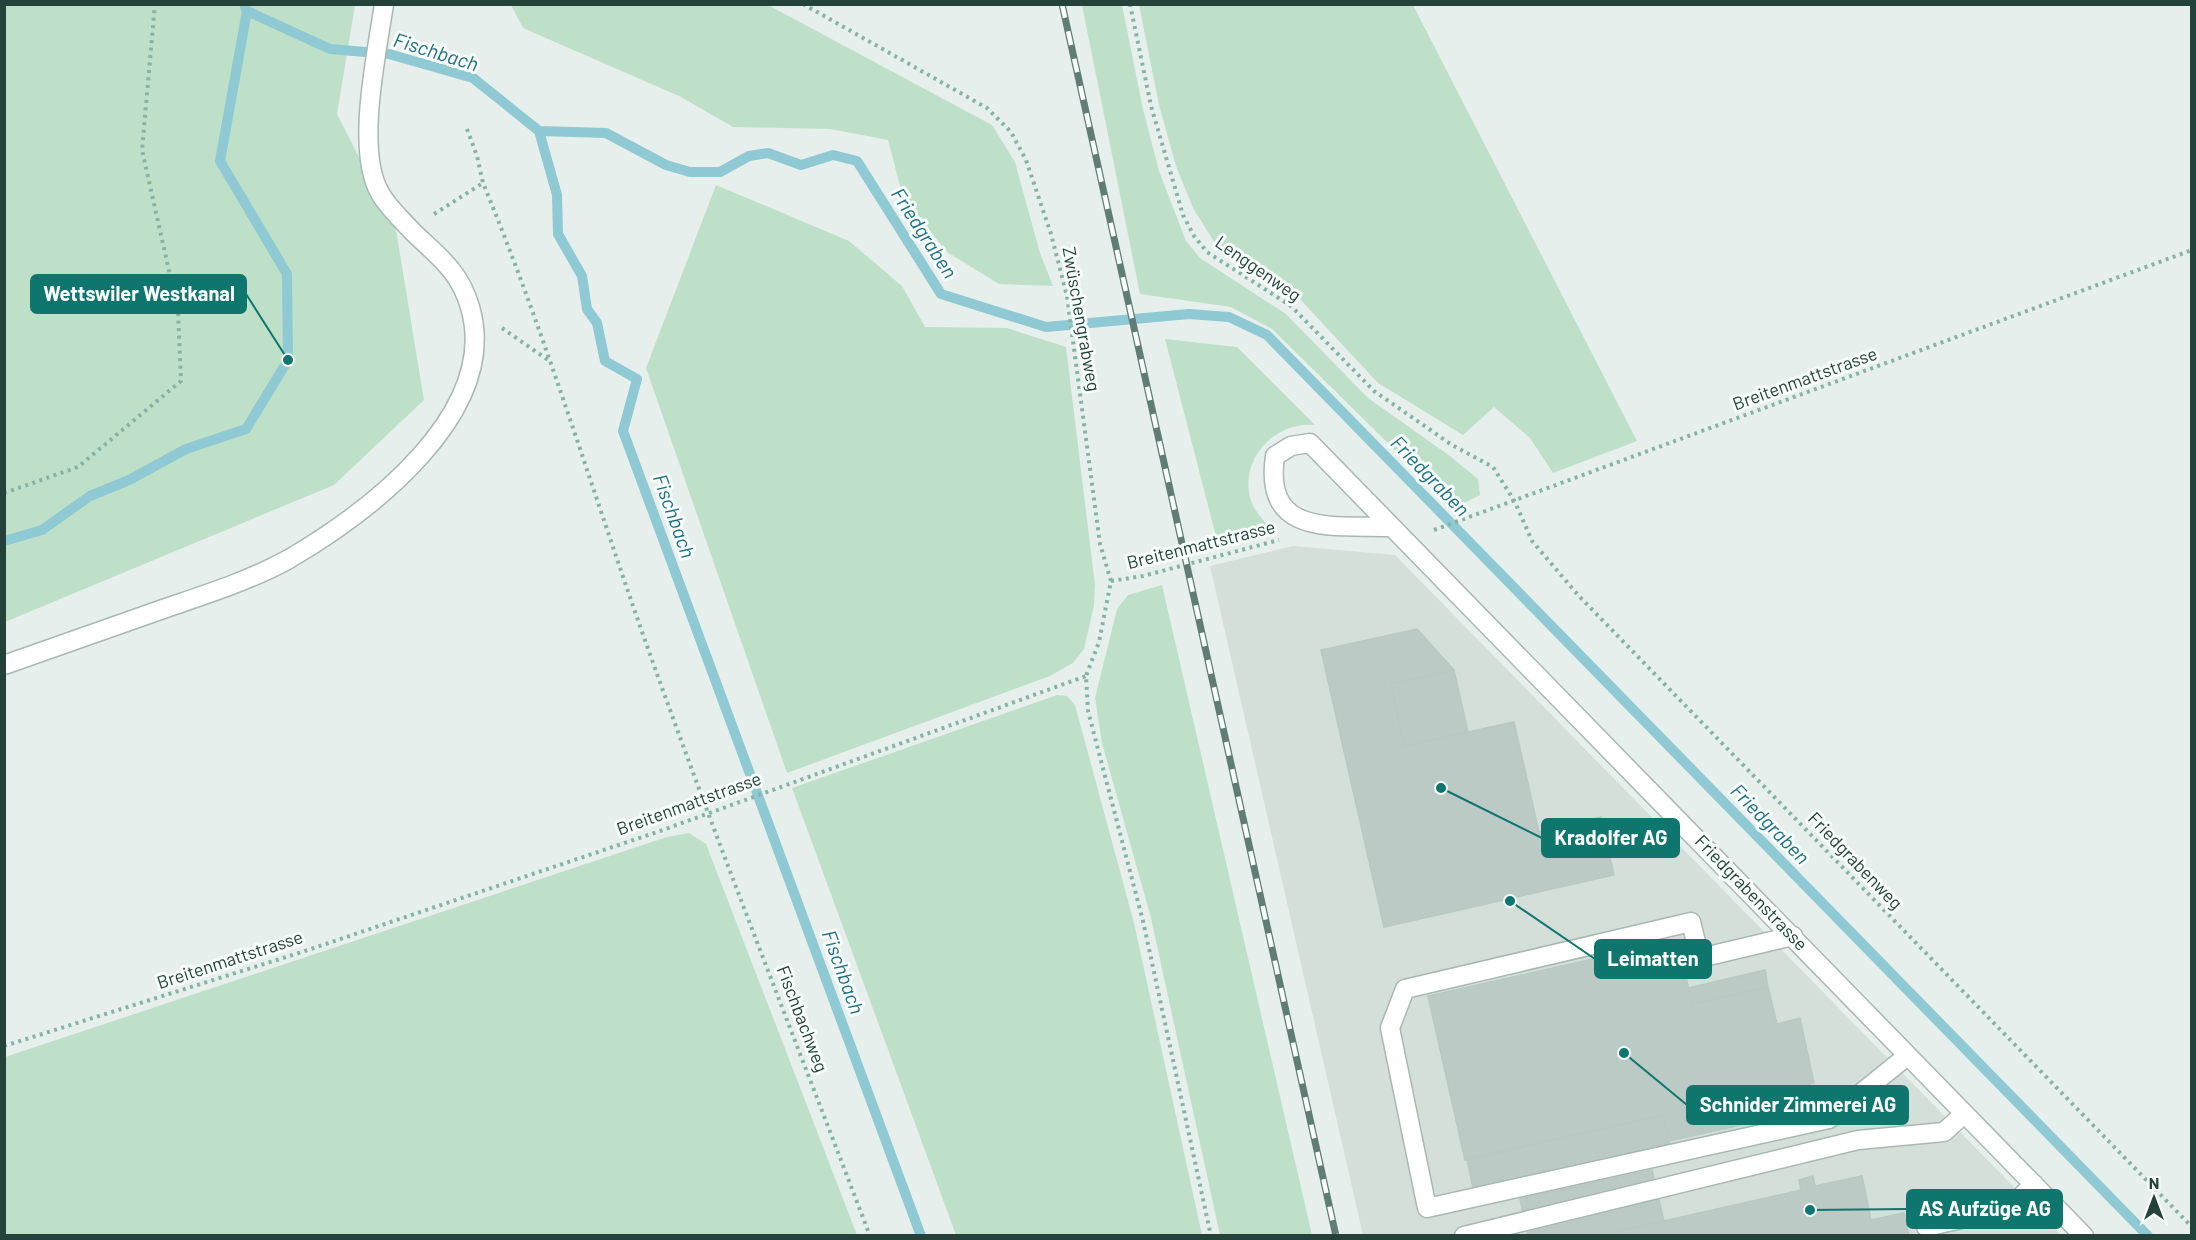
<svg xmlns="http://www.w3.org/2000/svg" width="2196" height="1240" font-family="Barlow,sans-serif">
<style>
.built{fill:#d4dfda}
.green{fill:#bfe0c8}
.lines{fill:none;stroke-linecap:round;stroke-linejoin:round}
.stream{stroke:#8ec9d4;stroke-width:10}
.building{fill:#bbcac4;stroke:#b8c9c2;stroke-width:1.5}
.minor-casing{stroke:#a8b8b2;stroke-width:21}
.path{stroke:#86b3a5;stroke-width:4;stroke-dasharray:3 4.5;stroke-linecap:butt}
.minor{stroke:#fff;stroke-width:18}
.rail-casing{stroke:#5f7d75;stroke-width:7}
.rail{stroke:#f7fbf9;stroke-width:4.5;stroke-dasharray:14;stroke-linecap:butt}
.labels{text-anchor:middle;stroke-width:6;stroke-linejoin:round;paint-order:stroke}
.street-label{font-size:18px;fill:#24423a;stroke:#f7fbf9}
.water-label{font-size:20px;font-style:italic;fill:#1c6f80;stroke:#f7fbf9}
.leader{fill:none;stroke:#0f766e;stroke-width:2}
.callout-dot{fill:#0f766e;stroke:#f7fbf9;stroke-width:2}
.callout{fill:#0f766e;stroke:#0f766e;stroke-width:2}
.callout-label{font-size:20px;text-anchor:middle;font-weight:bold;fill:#fff}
</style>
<rect width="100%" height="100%" fill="#e6efeb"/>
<path class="built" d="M1293,546L1395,555L2061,1235H1363L1210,566Z"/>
<path class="green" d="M4,5H355L337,114L396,230L424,400L334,485L5,622Z
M511,5H768L992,125L1015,162L1040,253L1053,286L999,284L947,252L903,197L888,140L830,129L733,127L681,97L523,28Z
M1082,5H1122L1143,109L1159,171L1186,241L1200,258L1286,314L1368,398L1450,456L1478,479L1480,495L1454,508L1272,329L1231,307L1140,294Z
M1139,5H1413L1637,441L1553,473L1530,438L1494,407L1463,435L1378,383L1298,297L1218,248L1193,208L1176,166L1159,105Z
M716,185L849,241L902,286L925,327L1007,328L1066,347L1095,585L1094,605L1084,649L1073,663L1050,676L787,773L646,368Z
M1165,339L1237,347L1315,425C1277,421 1243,455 1249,493C1251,507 1260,516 1268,526L1264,534L1218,544Z
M1162,585L1312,1235H1220L1151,918L1102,743L1095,698L1117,609L1128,595Z
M1057,695L1067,696L1075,705L1134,923L1202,1235H956L792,788Z
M689,833L706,844L857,1235H5V1057L667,837Z"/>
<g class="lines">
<path class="stream" d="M244,4L247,11L330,49L389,54L473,78L539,131L557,195L558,234L582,276L587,309L597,323L605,361L637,379L623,431L921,1236
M539,131L606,133L666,165L690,172H720L749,156L768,153L801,165L833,155L857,161L941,294L1046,327L1189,314L1229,317L1267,335L2148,1236
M4,541L42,530L90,496L129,480L186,449L246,429L288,360L287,274L220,161L247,11"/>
</g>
<path class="building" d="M1417,629L1454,670L1391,684L1404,746L1514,722L1539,832L1601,817L1614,875L1384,927L1321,650Z
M1454,670L1468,732L1404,746L1391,684Z
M1678,940L1692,1004L1768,987L1777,1024L1800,1018L1814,1083L1793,1088L1799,1112L1669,1141L1663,1115L1465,1160L1428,996Z
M1765,970L1768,987L1692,1004L1688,988Z
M1663,1115L1671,1150L1474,1193L1467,1159Z
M1652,1170L1664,1221L1597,1236H1528L1520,1199Z
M1813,1176L1815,1186L1862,1176L1871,1220L1904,1213L1909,1236H1597L1801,1190L1799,1180Z"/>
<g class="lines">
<g class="minor-casing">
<path id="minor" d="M1390,527C1334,525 1263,538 1275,456L1291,446L1310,443L2084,1236
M4,665C58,646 112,627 166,608C207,594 251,580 289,559C369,512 501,413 470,307C459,269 437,256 411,230C401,219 387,206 380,193C355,150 377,53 384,4
M1793,936L1700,958L1691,922L1405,989L1390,1028L1427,1208L1829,1119L1907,1056
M1926,1227L2009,1208L2034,1184
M1464,1236L1858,1140L1944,1132L1964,1114"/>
</g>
<path class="path" d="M803,4L987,108L1011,132L1026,160L1051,234L1067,296L1100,544L1111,581L1099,642L1086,676L1088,711L1143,921L1211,1236
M1130,4L1151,106L1183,215L1194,236L1207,252L1291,306L1374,391L1452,445L1493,467L1515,502L1532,541L1578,595L2192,1227
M467,129L477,156L483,183C543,328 589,480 641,629C713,833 793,1034 870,1236
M434,214L483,183
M502,328L548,360
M4,493L78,467L181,381L178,311L142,150L155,4
M1434,530L2192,250
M1111,581L1143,576L1279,540
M4,1046L302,952L660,831L1086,676"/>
<use href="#minor" class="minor"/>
<g class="rail-casing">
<path id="rail" d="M1062,4L1336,1236"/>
</g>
<use href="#rail" class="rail"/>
</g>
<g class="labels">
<g class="street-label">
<text transform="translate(1258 269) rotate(35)" y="6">Lenggenweg</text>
<text transform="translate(1081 319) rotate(80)" y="6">Zwüschengrabweg</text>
<text transform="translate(1805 379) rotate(-20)" y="6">Breitenmattstrasse</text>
<text transform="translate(1201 545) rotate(-14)" y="6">Breitenmattstrasse</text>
<text transform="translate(689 804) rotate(-20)" y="6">Breitenmattstrasse</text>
<text transform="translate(1855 861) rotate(46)" y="6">Friedgrabenweg</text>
<text transform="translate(1751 893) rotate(46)" y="6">Friedgrabenstrasse</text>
<text transform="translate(230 960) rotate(-18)" y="6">Breitenmattstrasse</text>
<text transform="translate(802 1019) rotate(69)" y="6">Fischbachweg</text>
</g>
<g class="water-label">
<text transform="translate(436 52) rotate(17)" y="7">Fischbach</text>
<text transform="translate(924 233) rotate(57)" y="7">Friedgraben</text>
<text transform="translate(1430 476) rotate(46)" y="7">Friedgraben</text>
<text transform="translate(674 516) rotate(70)" y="7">Fischbach</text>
<text transform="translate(1770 824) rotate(46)" y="7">Friedgraben</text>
<text transform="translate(843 972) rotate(70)" y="7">Fischbach</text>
</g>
</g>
<path class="leader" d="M288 360L246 294M1441 788L1542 838M1510 901L1595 959M1624 1053L1687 1105M1810 1210L1907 1209"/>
<g class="callout-dot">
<circle cx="288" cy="360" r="6"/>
<circle cx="1441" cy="788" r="6"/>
<circle cx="1510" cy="901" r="6"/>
<circle cx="1624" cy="1053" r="6"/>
<circle cx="1810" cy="1210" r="6"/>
</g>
<g class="callout">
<rect x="31" y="275" width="215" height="38" rx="6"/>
<rect x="1542" y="819" width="137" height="38" rx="6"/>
<rect x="1595" y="940" width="116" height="38" rx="6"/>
<rect x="1687" y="1086" width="221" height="38" rx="6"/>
<rect x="1907" y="1190" width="155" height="38" rx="6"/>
</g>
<g class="callout-label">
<text x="139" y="301">Wettswiler Westkanal</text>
<text x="1611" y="845">Kradolfer AG</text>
<text x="1653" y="966">Leimatten</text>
<text x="1798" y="1112">Schnider Zimmerei AG</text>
<text x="1985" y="1216">AS Aufzüge AG</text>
</g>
<rect width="2196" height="1240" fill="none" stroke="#24423a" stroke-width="12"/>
<g transform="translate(2154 1198)" stroke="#f7fbf9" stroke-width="4.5" paint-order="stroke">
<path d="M0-4.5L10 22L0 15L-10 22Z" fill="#24423a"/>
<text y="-9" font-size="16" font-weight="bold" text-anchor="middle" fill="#24423a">N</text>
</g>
</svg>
